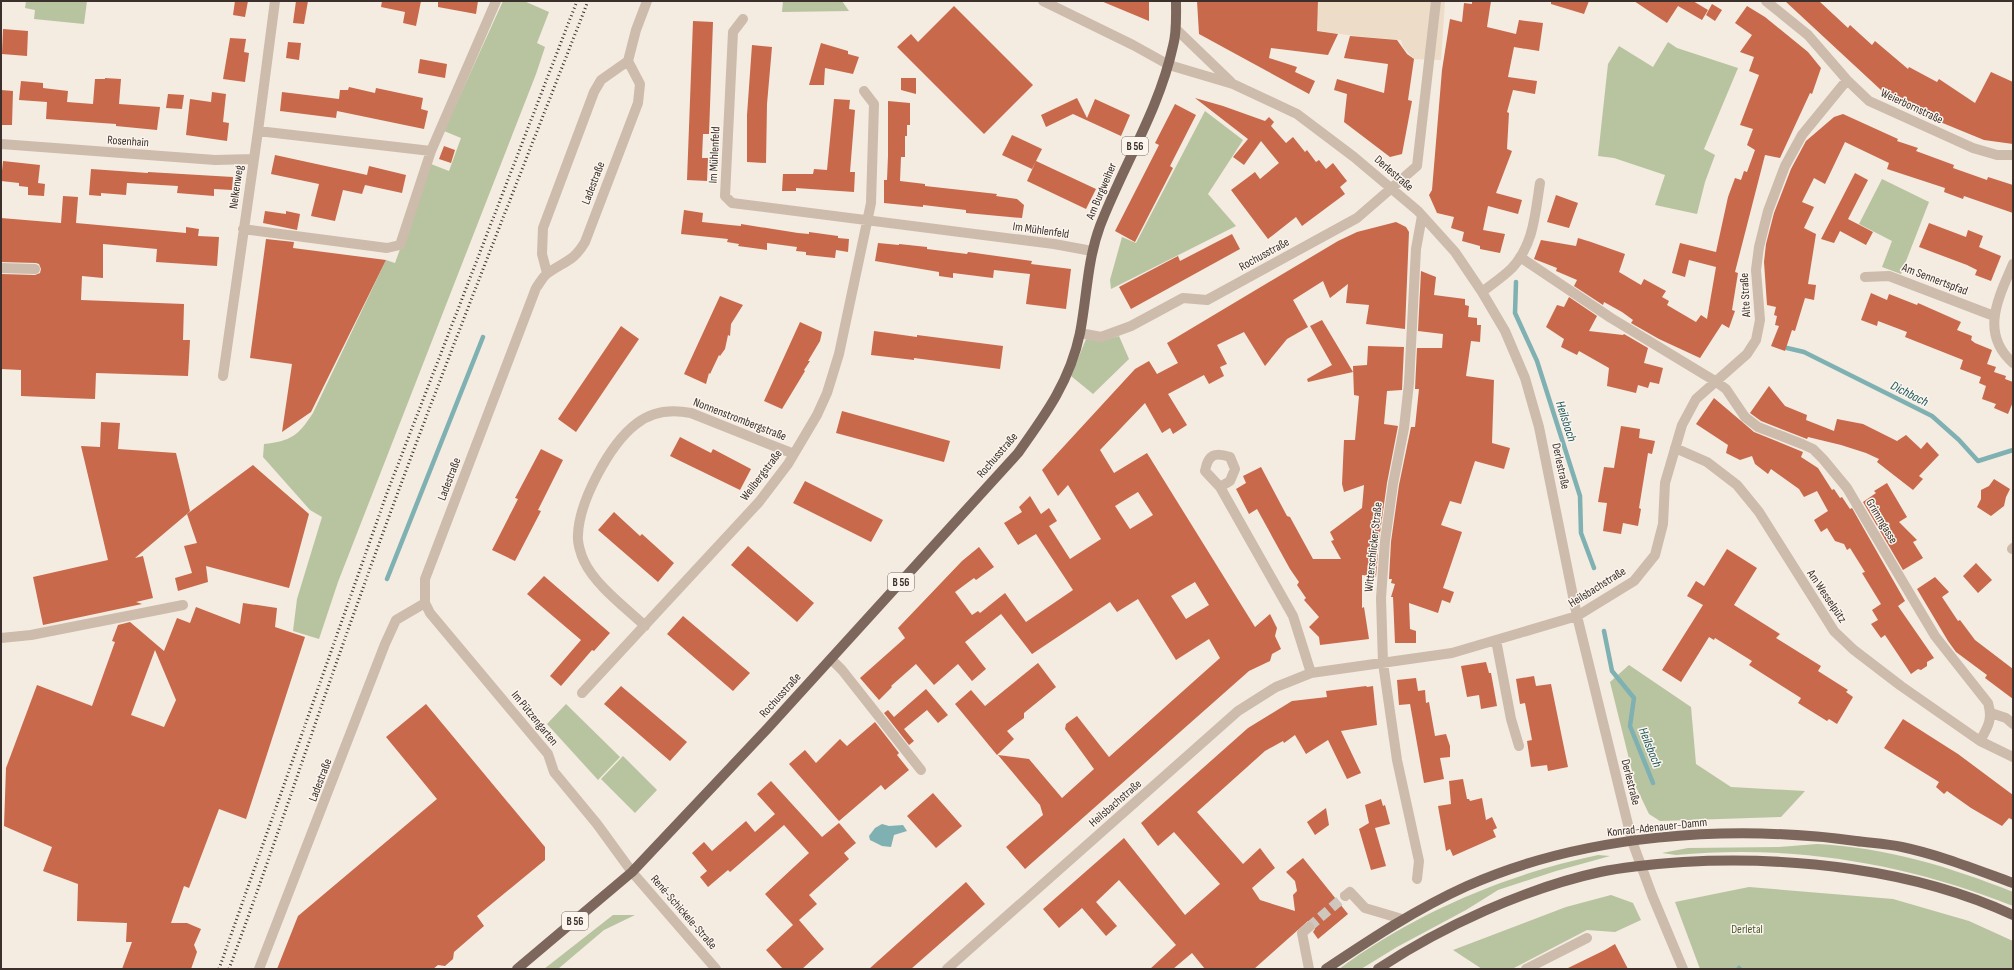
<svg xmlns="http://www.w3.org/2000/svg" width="2014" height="970" font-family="'Sofia Sans Condensed',sans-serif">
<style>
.green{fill:#b8c4a0}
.plaza{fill:#ecdcc8}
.water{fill:#7fb0b2}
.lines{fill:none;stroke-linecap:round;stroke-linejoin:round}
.stream{stroke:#7fb0b2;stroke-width:4.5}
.building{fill:#c8694b;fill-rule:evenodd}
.minor-tunnel{stroke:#cfc6bd;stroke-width:10;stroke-dasharray:10 5;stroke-linecap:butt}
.minor{stroke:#cdbbac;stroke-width:10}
.major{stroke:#7d675c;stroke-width:10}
.rail{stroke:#3b302b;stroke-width:3;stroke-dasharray:1 3;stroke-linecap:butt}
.labels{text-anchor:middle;stroke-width:3;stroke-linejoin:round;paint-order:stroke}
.shield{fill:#fbf5ee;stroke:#756b66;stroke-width:1}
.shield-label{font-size:11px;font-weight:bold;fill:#3b302b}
.street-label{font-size:12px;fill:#3b302b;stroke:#fbf5ee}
.park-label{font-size:12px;fill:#4a5a2e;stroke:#fbf5ee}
.water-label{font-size:13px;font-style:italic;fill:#1f5a5e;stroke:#fbf5ee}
</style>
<rect width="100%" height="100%" fill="#f4ebe1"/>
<path class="green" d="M26,1H87L84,24L34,19L35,10L25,8Z
M503,1H524L549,12L537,43L545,47L536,74L338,582L319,639L293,631L297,599L322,517L310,510L263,457L264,444C291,441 298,436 313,413L386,260L395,263L431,164L449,171L461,138L444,131Z
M783,1H842L849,11L782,12Z
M1668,42L1677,48L1738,68L1704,149L1715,155L1705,182L1697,214L1655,205L1665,175L1614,158L1598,156L1608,64L1619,46L1653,67Z
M1205,111L1243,140L1208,194L1236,226L1111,289L1110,280L1122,237L1136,243Z
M1882,179L1929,202L1901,274L1882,267L1892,241L1859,224Z
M1119,336L1129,359L1093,394L1071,376L1086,339L1102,341Z
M1629,665L1691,707L1696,764L1731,787L1805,791L1781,817L1660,821L1649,814L1636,787L1610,682Z
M566,704L620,757L598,780L547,724Z
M623,756L657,790L635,813L601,779Z
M1817,844C1884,847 1951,867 2013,892V906C1905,863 1792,844 1676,855L1662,853L1688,848L1779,847Z
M1598,855L1610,856L1556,871L1498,890L1466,910L1397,947L1361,969H1339C1414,913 1507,874 1598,855Z
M1749,887L1893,899L1969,921L2013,941V969H1700L1675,902Z
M1611,895L1633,903L1641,920L1615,932L1587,930L1512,969H1482L1453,950L1566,907Z
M613,915H635L604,930L558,969H544Z"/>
<path class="plaza" d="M1318,1H1445L1441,60L1414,59L1403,47L1401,40L1355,36L1305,29L1318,11Z"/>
<path class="water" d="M882,824L889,826L903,825L907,831L894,835L891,847L882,846L870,840L869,836L875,828Z"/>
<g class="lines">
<path class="stream" d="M1516,282L1515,313L1537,361L1580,496L1581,533L1594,568
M1787,348L1804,352L1932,416L1959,440L1978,461L2013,450
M387,579L483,337
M1604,631L1612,671L1634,698L1630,726L1653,783
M1739,968L1740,969"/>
</g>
<path class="building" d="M235,1H248L245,17L233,15Z
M296,1H308L304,24L293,23Z
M382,1H421L416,26L403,23L405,12L381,7Z
M438,1H478L476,14L438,7Z
M1101,1H1149V21Z
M1197,1H1318L1317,31L1338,34L1328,55L1271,48L1269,58L1297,67L1295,72L1315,81L1309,94L1199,34Z
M1472,1H1491L1487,27L1516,34L1519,20L1543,23L1539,51L1514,47L1508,77L1537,81L1535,94L1513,90L1507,112L1509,113L1507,149L1512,151L1496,193L1522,200L1518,214L1488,206L1483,230L1505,234L1500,253L1480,249V246L1462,241L1464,232L1451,228L1454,217L1437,213L1429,195L1432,190L1442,70L1450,19L1462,22L1464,3L1472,4Z
M1551,1H1589L1584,14L1551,4Z
M1634,1H1693L1708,10L1702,20L1678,6L1667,23Z
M1785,1H1819L1848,28L1850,25L1872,45L1875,41L1908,69L1909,67L1937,82L1939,79L1975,103L1991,72L2013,82V144L1984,140L1928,117L1882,91Z
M1712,4L1722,10L1715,21L1706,15Z
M954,6L1033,85L984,134L897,47L911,34L918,42Z
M1747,6L1765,17L1808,52L1821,68L1812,94L1810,93L1780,158L1765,155L1735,272L1738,273L1732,310L1735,311L1729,328L1722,324L1700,358L1659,339L1631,323L1633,320L1622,312L1604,302L1603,305L1574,286L1577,280L1556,271L1557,268L1534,259L1541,240L1576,246L1578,238L1591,242L1625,254L1619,272L1641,285L1644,279L1666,291L1662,297L1669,301L1667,305L1696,322L1701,315L1707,319L1716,267L1689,260L1685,277L1672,273L1680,243L1716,252L1728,197L1735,178L1741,180L1744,171L1747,172L1755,150L1747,145L1753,129L1740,125L1759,75L1749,71L1754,57L1740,52L1752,35L1735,23Z
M693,21L713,22L709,134H703L702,158H708L707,181L687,180Z
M3,29L28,31L27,56L2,54Z
M1350,36L1397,40L1407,54L1414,59L1408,100L1412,101L1402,154L1390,157L1344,122L1347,94L1334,90L1337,79L1384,93L1388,64L1344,58Z
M230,38L246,39L244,52L249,53L245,82L223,79Z
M288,42L301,43L299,60L286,58Z
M821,43L848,51V54L859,57L853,74L825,68L824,85H809Z
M752,45L772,47L767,104L766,163L747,162V115Z
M420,59L447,64L445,78L418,73Z
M105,78L121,79L119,104L160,107L157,130L116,126V124L46,119L47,102L19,100L21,81L43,83V88L68,91L67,102L93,104L95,79H105Z
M901,78H916V94L901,90Z
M349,87L375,93L376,88L423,98L421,109L428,111L424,129L337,111L336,118L280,111L282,92L339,99L340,90H348Z
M1,90L13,91L12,125H1Z
M212,92L226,94L223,122L229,123L227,141L186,135L190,99L211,102Z
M168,94L184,95L182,109L166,108Z
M1077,98L1087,118L1095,99L1130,115L1121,136L1073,114L1046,127L1041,115Z
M1195,98L1223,106L1265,121L1269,117L1274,122L1271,126L1286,143L1293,137L1305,152L1307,150L1316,162L1319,160L1326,169L1333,163L1347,181L1340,187L1345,194L1302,226L1296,217L1268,239L1231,190L1255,172L1260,179L1279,163L1261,141L1244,165L1233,157L1248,139Z
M834,99L850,100L849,109L855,110L850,172H855L854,192L796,188V191H782L783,174H813L814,169L827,170Z
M888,101L910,103V125H907V136H905V157H901L900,181L925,184V186L997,194L996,196L1017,199L1024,205L1022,218L966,213V210L923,205V207L884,203V180H887L888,156Z
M1175,104L1196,115L1170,166L1173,168L1135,242L1115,231L1159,145L1155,143Z
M1843,114L1898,139L1897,141L1918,148L1916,151L1954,165L1953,168L1987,180L1988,177L2013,185V213L1964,196L1963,199L1944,192L1945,188L1887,169L1889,163L1845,142L1825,184L1814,178L1802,202L1814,207L1804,228L1816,234L1808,284L1816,285L1814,300L1805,298L1795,331L1792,330L1785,351L1771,346L1779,326L1775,325L1777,316L1774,315L1776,307L1767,305L1764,262L1766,244L1774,213L1791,169L1806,141L1834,117Z
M1012,135L1042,149L1032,169L1002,155Z
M444,146L455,150L451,163L439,159Z
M275,155L367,175L369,166L406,175L402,193L365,185L362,194L343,190L335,221L311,216L319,184L271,174Z
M3,161L40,165L38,183L45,184L44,196L28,195V187L19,186V183L1,181Z
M1036,161L1096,189L1086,209L1027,181Z
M91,169L148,173V172L233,177L232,190L214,189V196L177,193L178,186L127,183L126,195L101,193V196L89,195Z
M1855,173L1868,180L1848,219L1873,232L1866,245L1840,231L1834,243L1821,239Z
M1556,195L1578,203L1569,228L1547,222Z
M63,196L78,197L76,223L186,233V227L199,229L198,236L219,237L217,266L156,262L157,249L103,244V278L82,276L81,300L184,304L183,340H190L188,376L96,373L95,399L67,398L21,396V370L1,369V274L35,275L40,273L41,269L39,264L36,263L1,262V218L61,223Z
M684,210L703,213L702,222L730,225L741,226V224L798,233L809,234V232L838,236V238L849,239L848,252L836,250L835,258L806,255V252L796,251L797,247L767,243V250L738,246L739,244L727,242L728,239L681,234Z
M265,211L286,214V211L300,214L297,230L263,223Z
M1396,222L1406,227L1409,232L1405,329L1366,324L1369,305L1346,303L1348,284L1330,298L1323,281L1293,300L1308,327L1287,339L1265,366L1244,332L1217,345L1227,364L1220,367L1224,376L1209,384L1204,375L1168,394L1187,425L1173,434L1170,428L1162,433L1145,403L1100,450L1114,473L1147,453L1255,627L1270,614L1277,628L1275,636L1281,649L1272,654L1270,661L1249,671L1025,869L1006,847L1043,815L1040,805L998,755L1029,759L1062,798L1094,769L1065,729L1066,724L1077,716L1109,757L1220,658L1209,639L1176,660L1138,599L1117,612L1110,602L1032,654L1001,614L965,642L986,669L972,681L958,664L934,685L916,664L891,686L892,687L879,700L860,678L905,638L898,628L962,561L979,547L994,567L976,580L974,578L955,592L972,615L978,611L980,613L1005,593L1026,622L1073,590L1036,534L1018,545L1004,523L1022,512L1019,507L1030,496L1041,514L1049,508L1057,521L1049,526L1070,559L1101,539L1068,485L1058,496L1042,470L1135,369L1149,361L1157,374L1178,363L1167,343L1338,241L1357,232ZM1138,492L1153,515L1130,529L1115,506ZM1195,582L1209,605L1186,619L1171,596Z
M1929,223L1966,237L1968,230L1983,236L1979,247L2001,256L1991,281L1975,275L1977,270L1967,265L1919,247Z
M1232,234L1240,249L1131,309L1119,287L1178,256L1180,261Z
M266,239L294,242L293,248L386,260L311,412L282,432L292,364L250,358Z
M878,243L899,245V244L927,247V249L967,254L968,252L1032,261L1031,264L1071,269L1066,309L1026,304L1030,274L994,270L993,278L953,273V278L939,276V272L875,261Z
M1421,271L1436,277L1434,295L1465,299V305L1469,306L1468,317L1477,318V325H1481L1480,342L1471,341L1466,376L1494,380L1492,443L1510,448L1504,469L1475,461L1461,504L1450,501L1441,525L1462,532L1443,588L1454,592L1450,603L1442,600L1438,613L1409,603L1410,629L1416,631V643H1395L1393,597H1391L1395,584L1391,583L1392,579H1389L1391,542L1399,485L1411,427H1415L1419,389H1415L1417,348H1442L1443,334L1418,331Z
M1871,293L1887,300L1889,294L1917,305L1918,303L1961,322L1957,330L1972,336L1971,340L1975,343L1992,350L1987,364L1996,367L1994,372L2006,376L2005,379L2013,382V402L2008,414L1994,408L1996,404L1982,399L1986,386L1979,383L1981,377L1960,369L1963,360L1905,337L1907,332L1878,321L1877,326L1861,320Z
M720,296L743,305L731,324L730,336L728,335L725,349L720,356L719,355L710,374L709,373L706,384L684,374Z
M1569,297L1597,316L1589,331L1623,335L1624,334L1648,348L1644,363L1663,368L1659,384L1650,382L1648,388L1638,385L1636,393L1607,386L1609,368L1579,351L1577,355L1561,347L1564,339L1546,327L1557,305L1564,307Z
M1322,320L1353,372L1308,382L1307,379L1332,365L1310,326Z
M800,322L822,332L820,341L808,361H810L804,370L805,371L782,409L764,401Z
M621,326L639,339L576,432L558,419Z
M874,331L917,337V335L1003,346L1000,369L914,358V360L871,355Z
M1368,346L1404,347L1402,390L1387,391L1384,424L1398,426L1387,483L1379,540L1376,577L1362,575V608L1364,607L1369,639L1320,645L1319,637L1309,627L1319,617L1304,600L1306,598L1297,585L1299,582L1290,569L1257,509L1249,514L1236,489L1246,483L1243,476L1261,467L1287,516L1290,517L1313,559H1341L1331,541L1334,540L1330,532L1362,508L1364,485L1344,492L1342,484L1344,440H1355L1359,396L1354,395L1353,366L1367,365Z
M1769,386L1785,406L1807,415L1806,420L1834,431L1837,419L1863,424L1897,441L1906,435L1921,449L1927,442L1939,455L1919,476L1923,479L1913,490L1877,462L1879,459L1866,453L1841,445L1808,437L1807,439L1761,421L1750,413Z
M1714,398L1754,432L1803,452L1801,457L1818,468L1832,490L1834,489L1840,498L1842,497L1850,509L1852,508L1905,601L1898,606L1934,658L1927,662V666L1921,670L1918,669L1911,674L1885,635L1881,638L1871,624L1878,620L1872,610L1881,604L1862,573L1865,572L1850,548L1847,550L1844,544L1835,541L1827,528L1821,532L1814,520L1828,511L1817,491L1804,497L1799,489L1771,469L1768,474L1755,464L1752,456L1740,460L1726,453L1728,445L1696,424Z
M842,411L950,441L944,462L836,433Z
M101,422L120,423L118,449L176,453L190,511L187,514L253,465L309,514L289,588L206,566L208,582L178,591L175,578L192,573L184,546L197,543L187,514L135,558L143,556L153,598L136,602L142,604L43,625L33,577L108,560L81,446L100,447Z
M1621,426L1640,429L1639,438L1655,441L1652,454L1648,453L1639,508L1641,509L1638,526L1623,523L1621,534L1603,531L1607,503L1598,502L1604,467L1614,468Z
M680,437L711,453L713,449L751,469L740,490L670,456Z
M541,449L563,460L538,510L541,511L515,561L492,550L518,499L515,498Z
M1994,479L2010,489L2006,497L2004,506L1991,516L1977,507L1981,499V490L1989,486Z
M805,481L883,520L871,542L793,503Z
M1887,483L1907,517L1899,522L1917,540L1913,542L1923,558L1903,570L1863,502L1876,493L1874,491Z
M614,512L640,536L642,534L674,563L658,582L598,530Z
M748,546L814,603L797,622L731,565Z
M1727,549L1757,568L1734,605L1780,634L1776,638L1821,666L1818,671L1848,690L1846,692L1853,697L1837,724L1829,719L1827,721L1798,703L1801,698L1749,665L1752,661L1715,638L1714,640L1709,637L1681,682L1662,670L1703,605L1687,596L1696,581L1704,586Z
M1976,563L1992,580L1978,593L1963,576Z
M544,576L610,633L594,651L592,650L561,686L550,676L581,640L527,594Z
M1935,577L1949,592L1942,597L1958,621L1960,620L1975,640L2013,669V699L1985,678L1987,675L1956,652L1948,641L1917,589Z
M243,603L277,608L275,627L305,637L246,819L219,809L189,888L184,886L171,923H187L201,929L194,945L197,952L191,969H122L132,942H126L127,923L77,921L78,884L43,871L52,847L4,826L6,768L37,685L92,706L115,642L112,641L118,625L130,622L164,651L177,618L190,623L196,607L240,624ZM155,650L176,700L164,727L131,715Z
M683,616L750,673L733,691L667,634Z
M1486,662L1489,673H1491L1497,706L1481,709L1479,695L1467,697L1461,666Z
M1038,663L1056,687L1024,713V718L1007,731L1014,739L997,755L955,704L971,690L985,706Z
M1534,676L1536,686L1551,684L1568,767L1548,771L1547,765L1531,767L1527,741L1532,740L1525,703L1520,704L1516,679Z
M1416,678L1418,691L1425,690L1426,703L1429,702L1435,736L1446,734L1450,746V757L1440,758L1444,779L1424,783L1410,704L1399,705L1397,680Z
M621,686L687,742L670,761L604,704Z
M1366,686L1367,687L1373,686L1377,725L1341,731L1361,773L1347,779L1328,740L1306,754L1295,735L1284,743L1283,741L1265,751L1197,812L1243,864L1260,848L1275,868L1252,888L1260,900L1295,911L1293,895L1297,891L1295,881L1286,872L1303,858L1348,914L1318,939L1313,932L1315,929L1314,923L1308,921L1254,969H1205L1192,953L1173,969H1150L1176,945L1119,880L1096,902L1117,926L1106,936L1082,908L1059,928L1043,909L1124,838L1185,915L1220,884L1174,832L1158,846L1141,823L1248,728L1292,701L1327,697L1326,691Z
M926,689L948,715L938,723L927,710L904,729L914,741L909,745L884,713L888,710L894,717Z
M426,704L545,847V860L477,916L484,926L454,952L453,959L445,966L438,965L433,969H277L298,916L437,799L386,737Z
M1903,719L1958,754L2013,795V820L2009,818L2002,826L1971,808L1947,791L1944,794L1936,787L1939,782L1884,748Z
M875,722L899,753L897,755L909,770L885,790L881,785L839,821L789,764L805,750L816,763L840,739L847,746Z
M1463,779L1467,799H1469L1470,801L1482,798L1486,820L1492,817L1497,828L1493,830L1496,837L1453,856L1450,849L1446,851L1438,806L1451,804L1449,781Z
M771,781L822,837L839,823L856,843L844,853L849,859L809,895L817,904L799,920L824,949L802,969H783L766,950L793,925L765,894L809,853L784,825L730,872L728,870L708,887L700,877L707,871L692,853L704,842L712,851L746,821L755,832L775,814L757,794Z
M933,793L962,826L936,848L907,816Z
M1381,799L1383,806L1385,805L1390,824L1375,828L1386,866L1371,870L1359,829L1369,823L1365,805Z
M1326,808L1329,825L1315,835L1307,822Z
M966,882L985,904L911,969H869Z
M1615,944L1628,969H1566L1605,950Z"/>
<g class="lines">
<path class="minor-tunnel" d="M1309,927L1345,896"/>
<path class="minor" d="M647,1L636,30L628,61L640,84L638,103L585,242C574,261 565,261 548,273C543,276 540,283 536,288L425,579V603L430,613L548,754L554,772L597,824L632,872L716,969
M1043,1L1133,45L1169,65L1233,84L1297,114L1354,157L1418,211L1455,252L1482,292L1505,331L1525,378L1539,427L1577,616L1632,841L1652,895L1683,969
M1766,1L1808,35L1847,80L1869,101L1973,148L1997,155H2013
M743,19L733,32L725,196L732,203L1054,244L1092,251
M1176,29L1231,82
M258,131L431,151
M1,144L215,160L253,159
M243,229L387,248L400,245L431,151L496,1
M1520,257L1611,318L1715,381L1726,389L1745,417L1758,427L1802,444L1813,449L1823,459L1847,488L1935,636L1988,703C1993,719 1988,727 1980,741
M2013,264C1999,297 1979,333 2013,363
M1,268L35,269
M547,273L542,254L543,228L594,92L601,80L628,61
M1865,277L1889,276L1994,316
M1482,292C1492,284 1503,277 1512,268C1534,244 1535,214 1540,183
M1080,333L1101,337L1131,326L1183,298L1207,300L1357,218L1417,166L1436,1
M223,376L258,131L275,1
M1675,448L1707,462L1737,485L1759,512L1834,631L1854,650L1901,686L1980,741L2013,757
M1220,487L1230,481L1235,469L1230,457C1215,452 1208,454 1205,471L1220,487L1293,616L1311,673
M2012,549L2013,548
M645,626C626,608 595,585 584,561C581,555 577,542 578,535C579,501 610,444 636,424C652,411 671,409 691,413L794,454
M1,638L31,635L183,605
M1496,640L1511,719L1519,746
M831,659L842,670L921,770
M582,693L759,502L788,464L817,415L827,393L839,354L871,203L874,104L864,91
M1991,713L2006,718L2013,724
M1417,879L1419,861L1397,760L1383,663L1381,598L1385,541L1393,484L1404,428L1409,383L1416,249L1422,216
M1345,896L1350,892L1365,908L1402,919
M1309,927L1302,933L1309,969
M259,969L385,644L396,620L425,603
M947,969L1238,711L1276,687L1311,673L1452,653L1577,616L1634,581L1655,555L1663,524L1665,483L1682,425L1696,399L1747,354L1756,340L1760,320L1756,270L1759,247L1768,211L1785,166L1802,135L1847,80
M1526,969L1587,938"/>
<path class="major" d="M517,969L632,872L767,729L1018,453C1046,414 1070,381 1080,333C1087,297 1087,261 1100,226C1123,166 1159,110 1173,46C1177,32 1176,16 1176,1
M1326,969C1371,939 1416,909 1467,886C1584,834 1730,824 1856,841C1871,843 1887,844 1902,847C1940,855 1977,870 2013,883
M1378,969C1441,927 1526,888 1600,872C1628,866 1655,864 1683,862C1791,856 1914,869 2013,915"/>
<path class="rail" d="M219,969L387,493L577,1
M229,969C274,848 314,724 358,602C430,400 510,201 588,1"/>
</g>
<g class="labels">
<g class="shield">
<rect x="1122" y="137" width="26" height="18" rx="3"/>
<rect x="888" y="573" width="26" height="18" rx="3"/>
<rect x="562" y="912" width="26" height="18" rx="3"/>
</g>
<g class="shield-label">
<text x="1135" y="150">B 56</text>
<text x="901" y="586">B 56</text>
<text x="575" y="925">B 56</text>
</g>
<g class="street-label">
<text transform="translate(1912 106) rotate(25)" y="4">Weierbornstraße</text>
<text transform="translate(128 141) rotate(4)" y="4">Rosenhain</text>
<text transform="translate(714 155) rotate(-87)" y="4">Im Mühlenfeld</text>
<text transform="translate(1394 173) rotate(41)" y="4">Derlestraße</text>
<text transform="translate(593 183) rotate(-69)" y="4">Ladestraße</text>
<text transform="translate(236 187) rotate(-82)" y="4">Nelkenweg</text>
<text transform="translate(1101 191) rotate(-67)" y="4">Am Burgweiher</text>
<text transform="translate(1041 230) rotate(8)" y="4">Im Mühlenfeld</text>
<text transform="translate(1264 254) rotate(-29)" y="4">Rochusstraße</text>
<text transform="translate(1935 279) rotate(21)" y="4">Am Sennertspfad</text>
<text transform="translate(1745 295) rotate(-93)" y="4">Alte Straße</text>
<text transform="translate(740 419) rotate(21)" y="4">Nonnenstrombergstraße</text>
<text transform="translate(997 455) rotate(-49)" y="4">Rochusstraße</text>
<text transform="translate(1561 466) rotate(78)" y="4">Derlestraße</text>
<text transform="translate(761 475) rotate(-53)" y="4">Weilbergstraße</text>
<text transform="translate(449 479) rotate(-69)" y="4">Ladestraße</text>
<text transform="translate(1882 521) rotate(59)" y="4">Grimmgasse</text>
<text transform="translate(1373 547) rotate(-84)" y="4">Witterschlicker Straße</text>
<text transform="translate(1597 587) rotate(-32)" y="4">Heilsbachstraße</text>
<text transform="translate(1827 596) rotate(56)" y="4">Am Wesselpütz</text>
<text transform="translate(780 695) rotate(-48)" y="4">Rochusstraße</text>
<text transform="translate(535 718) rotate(51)" y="4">Im Pützengarten</text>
<text transform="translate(320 780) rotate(-69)" y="4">Ladestraße</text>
<text transform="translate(1631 782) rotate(76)" y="4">Derlestraße</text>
<text transform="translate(1115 803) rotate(-41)" y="4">Heilsbachstraße</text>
<text transform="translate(1657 827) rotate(-6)" y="4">Konrad-Adenauer-Damm</text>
<text transform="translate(684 912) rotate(49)" y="4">René-Schickele-Straße</text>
</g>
<g class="park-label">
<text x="1747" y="933">Derletal</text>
</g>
<g class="water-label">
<text transform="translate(1910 393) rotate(27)" y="5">Dichbach</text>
<text transform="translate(1567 421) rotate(72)" y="5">Heilsbach</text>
<text transform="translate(1651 747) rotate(68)" y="5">Heilsbach</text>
</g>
</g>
<rect width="2014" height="970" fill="none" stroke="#3b302b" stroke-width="4"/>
</svg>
